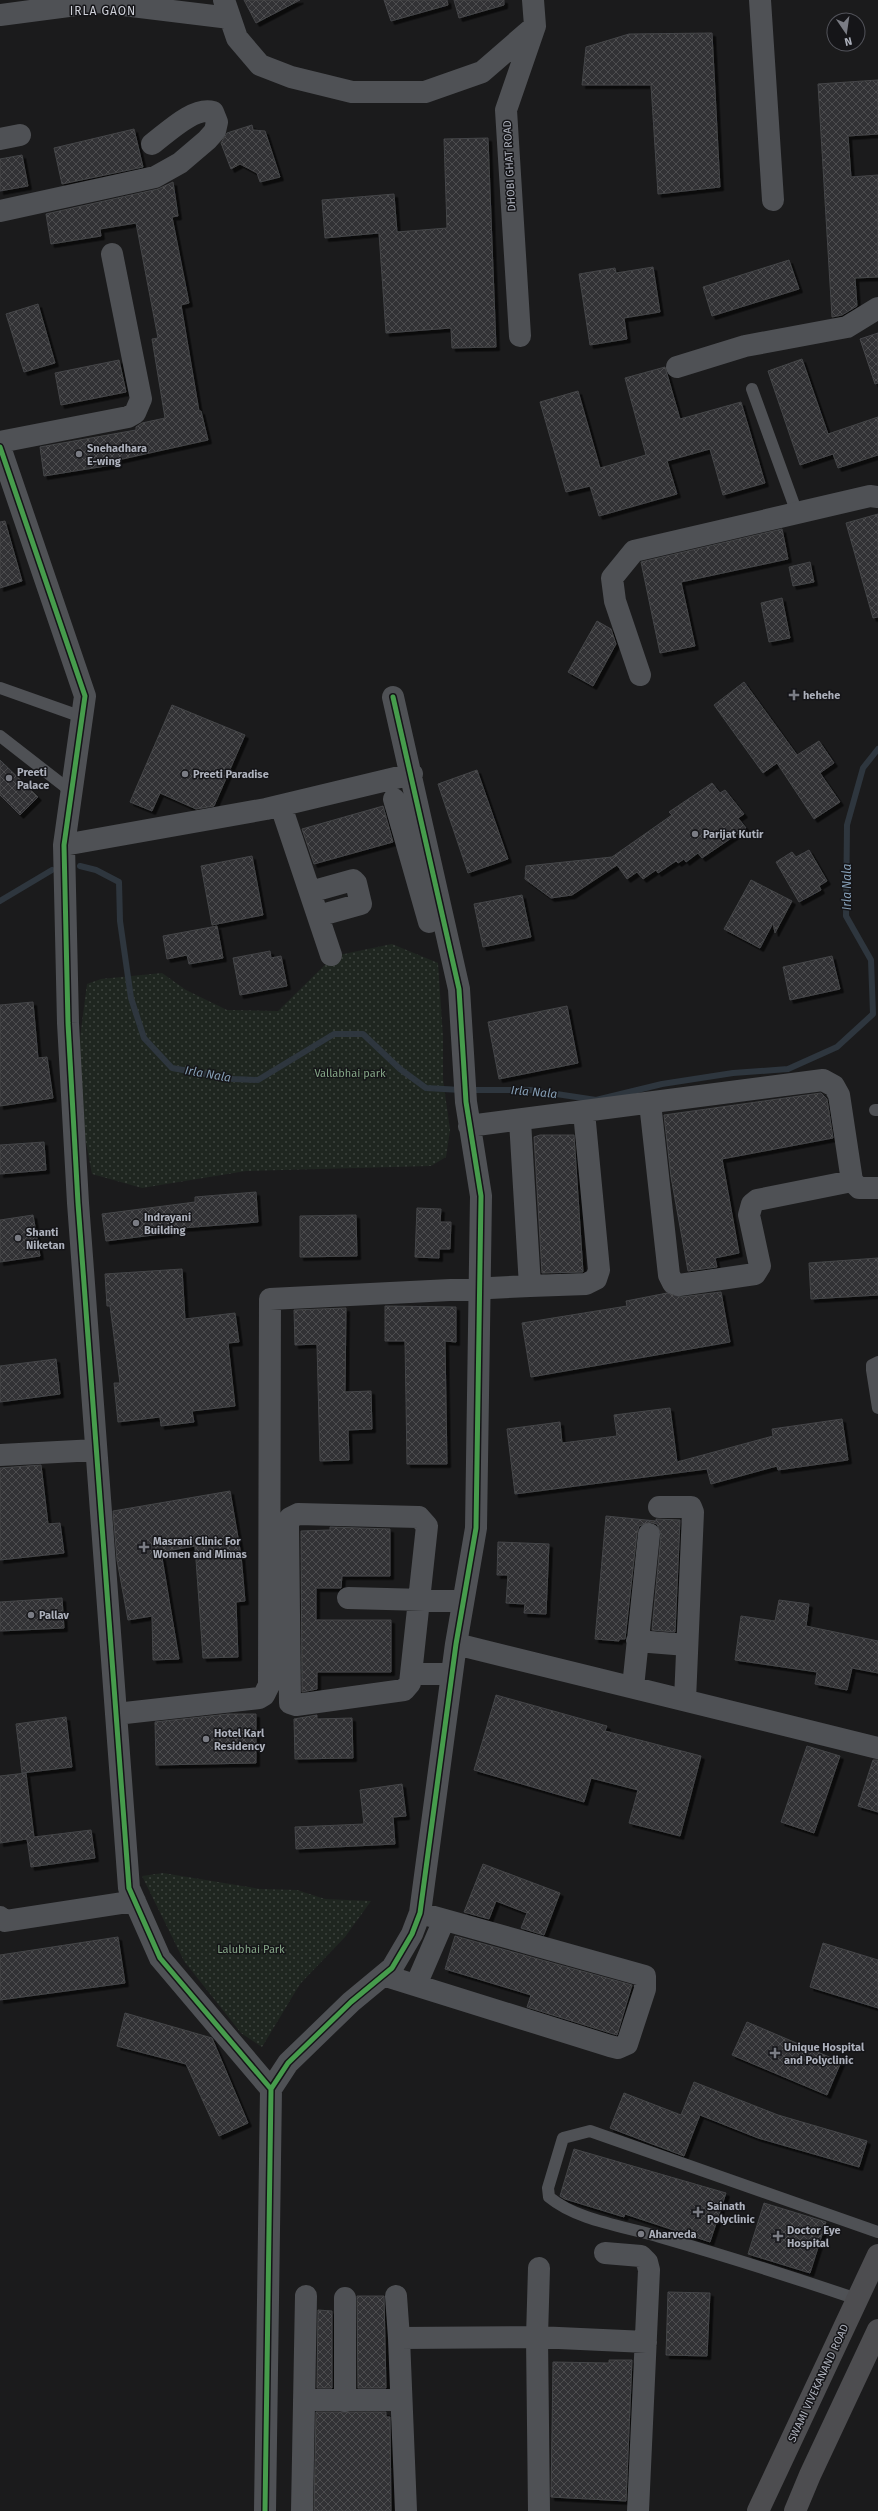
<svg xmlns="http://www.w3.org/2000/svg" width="878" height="2511" font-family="'Fira Sans',sans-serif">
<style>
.park{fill:url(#park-dots)}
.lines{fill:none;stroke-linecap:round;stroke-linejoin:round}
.stream{stroke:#2e363e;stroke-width:6}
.building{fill:url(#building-cross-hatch);stroke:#444548;filter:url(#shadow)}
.service{stroke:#4f5155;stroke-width:12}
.minor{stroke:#4f5155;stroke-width:22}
.primary{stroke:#4d4d50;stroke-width:22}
.cycleway-casing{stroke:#151518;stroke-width:8}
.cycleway{stroke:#469c4c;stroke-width:5}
.poi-dot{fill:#7a7c84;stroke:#151518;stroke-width:1.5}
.labels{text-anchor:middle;stroke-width:3;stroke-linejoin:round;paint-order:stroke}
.street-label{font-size:11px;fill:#adb1bc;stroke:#151518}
.poi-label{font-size:11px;font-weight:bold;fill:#adb1bc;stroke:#151518;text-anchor:start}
.park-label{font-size:11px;fill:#85a687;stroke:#151518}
.neighbourhood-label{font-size:12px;letter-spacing:1px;fill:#ced0d8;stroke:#151518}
.water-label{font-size:12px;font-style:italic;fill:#859eb5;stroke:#151518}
</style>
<defs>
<pattern id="park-dots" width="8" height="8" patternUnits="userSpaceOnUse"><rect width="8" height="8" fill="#1f2620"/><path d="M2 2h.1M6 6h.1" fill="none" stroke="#3d433e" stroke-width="1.8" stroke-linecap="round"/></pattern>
<pattern id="building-cross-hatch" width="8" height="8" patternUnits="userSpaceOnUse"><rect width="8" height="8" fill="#333334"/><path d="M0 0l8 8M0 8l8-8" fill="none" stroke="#4e4e4f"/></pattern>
<filter id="shadow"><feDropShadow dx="3.5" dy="3.5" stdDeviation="0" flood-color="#0009"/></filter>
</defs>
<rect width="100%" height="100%" fill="#1b1b1c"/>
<path class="park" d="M392,944L438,963L443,1037V1079L450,1130L446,1157L431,1166L246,1171L142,1188L92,1174L83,1128L78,1053L87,984L101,979L162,973L186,990L227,1010L278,1011L334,956Z
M163,1873L260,1889L297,1890L325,1899L371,1901L345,1937L300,1984L262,2047L241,2033L184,1961L142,1876Z"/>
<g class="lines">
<path class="stream" d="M80,866L96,870L119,882L120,921L131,998L144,1038L172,1068L233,1079L258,1080L334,1034H363L400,1069L426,1088L461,1090
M0,901L52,870
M470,1090H530L596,1100L662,1084L733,1073L788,1069L837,1047L873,1014L871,960L846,916L847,825L863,768L878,749"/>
</g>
<path class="building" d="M244,0H300L256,23Z
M384,0H447L448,5L391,21Z
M454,0H504V5L459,18Z
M712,33L720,187L658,194L651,85H582L586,47L629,34Z
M878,80V134L848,136L851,177L878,175V277L855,278L857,306L842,315L832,317L818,84Z
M252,125L253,130L265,131L280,177L260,182L257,173L240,164L231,169L221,143L227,133Z
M134,129L143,167L62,184L54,148Z
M488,138L496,347L452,348L451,328L386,333L379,233L325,238L322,200L394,194L397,232L447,228L444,139Z
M22,155L28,186L0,191V159Z
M173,182L178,216L172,217L189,303L181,305L199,411H201L208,440L118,460V464L44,476L40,447L136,430V427L142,423L165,418L152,339L158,338L136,223L100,229L101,236L51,244L46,214L158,189Z
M789,260L799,289L712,316L703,287Z
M653,267L660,312L624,318L627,339L590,345L579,274L615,268L616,273Z
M38,304L55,363L24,372L6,314Z
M878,333V383L875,384L860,339Z
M802,359L828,434L878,417V455L838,468L833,454L800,465L768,371Z
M119,360L126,392L61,405L55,373Z
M665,367L680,419L741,402L765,483L723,495L710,449L667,461L677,494L599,516L590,486L566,492L540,402L578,391L600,468L646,455L625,378Z
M878,514V617L873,618L846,523Z
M5,521L22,581L0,588V522Z
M782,529L788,559L681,582L695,646L660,653L641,562Z
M810,562L814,582L793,586L789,567Z
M782,598L790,638L769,642L761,603Z
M597,621L611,629L616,644L593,686L568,672Z
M744,682L797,755L819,741L834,763L820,773L840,802L814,819L777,763L763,773L714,705Z
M172,705L245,735L214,806L196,809L160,793L152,811L130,802Z
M0,760L38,797L20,815L0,795Z
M477,770L508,859L468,873L438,784Z
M712,783L720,793L725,790L744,814L738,818L746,828L702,858L698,853L686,862L684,859L678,863L676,861L658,873L656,870L643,879L637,872L627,879L617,865L572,895L551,898L525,879L526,866L612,857L672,815L669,812Z
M383,806L393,842L314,864L302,829Z
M809,850L827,881L819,886L821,890L799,902L776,862L792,852L796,857Z
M252,856L263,915L212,925L201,866Z
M751,880L792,901L775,933L773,923L760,948L724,929Z
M522,895L531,937L483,947L474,904Z
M217,926L223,958L189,964L187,955L167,959L163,936Z
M270,951L271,958L281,956L287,986L240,995L233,958Z
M832,956L840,989L790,1000L783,967Z
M33,1002L38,1058L47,1057L53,1098L0,1106V1005Z
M567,1006L578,1063L499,1079L488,1022Z
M821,1093L827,1099L833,1138L722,1159L739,1253L715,1258L717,1267L688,1271L671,1177L664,1115Z
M540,1135H574L583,1272L542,1273L534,1137Z
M44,1142L46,1170L0,1174V1145Z
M256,1192L258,1222L169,1229V1233L106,1241L102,1214L195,1202V1197Z
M417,1208L441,1209L440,1222H451L450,1249H439V1258L415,1257Z
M33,1215L40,1256L0,1262V1220Z
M356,1215L357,1256L300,1257V1216Z
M878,1258V1295L811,1299L809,1263Z
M182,1269L185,1319L235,1313L239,1342L228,1343L235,1406L192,1411L194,1422L161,1426L160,1417L118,1422L114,1383H120L110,1306H107L105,1274Z
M721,1292L730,1342L531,1377L522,1323L627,1306L626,1301L667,1293L681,1297Z
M385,1306L456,1307V1342L445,1341L447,1464H407L405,1341H385Z
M346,1308L345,1392L371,1391L372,1429L348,1430L349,1460L320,1461L317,1344L295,1345L294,1310Z
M56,1359L60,1394L0,1402V1366Z
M670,1408L677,1462L773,1436L772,1429L842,1419L848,1460L778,1470L777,1466L711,1484L707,1469L515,1494L507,1429L560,1422L562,1443L617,1436L614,1415Z
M41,1465L48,1524L60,1523L64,1553L0,1560V1468Z
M230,1491L241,1555L245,1601L236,1602L238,1657L203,1658L195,1546L161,1552L179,1659L153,1660L152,1616L128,1620L117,1560L113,1511Z
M606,1516L656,1521V1519L680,1520L675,1632L652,1630L661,1535L657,1524L650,1522L639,1526L637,1533L625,1639H619V1641L595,1639Z
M330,1527L390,1529V1576H342L341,1588H316V1620H391V1672H317V1689L302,1692L301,1531L330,1530Z
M498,1542L549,1544L546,1614L524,1613L525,1604L506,1603L508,1575H497Z
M62,1598L64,1628L0,1631V1602Z
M779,1600L809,1604L806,1626L878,1641V1673L852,1668L847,1690L815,1684L817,1672L735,1660L741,1616L775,1621Z
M496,1695L607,1726L605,1731L701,1756L680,1836L629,1823L638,1790L591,1778L584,1802L474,1770Z
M228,1714H256V1763L156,1765L155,1722Z
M317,1715V1719L352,1718L353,1758L295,1759L294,1719Z
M66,1717L72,1767L22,1773L16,1724Z
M807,1746L840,1756L814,1833L781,1822Z
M873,1760H878V1812L858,1806Z
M26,1773L34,1837L91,1830L95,1858L31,1867L27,1839L0,1843V1776Z
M402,1784L406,1816L393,1817L395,1844L296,1849L295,1827L364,1824L360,1790Z
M483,1864L560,1893L544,1935L521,1928L527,1913L496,1901L489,1919L464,1912Z
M455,1936L632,1985L617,2035L527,2007L531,1995L445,1969Z
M118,1937L125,1983L0,2000V1955Z
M823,1943L878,1960V2008L810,1987Z
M125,2013L212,2038L248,2123L219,2136L186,2064L117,2046Z
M747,2022L841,2062L827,2095L732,2055Z
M694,2082L778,2115L867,2141L859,2167L758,2138L700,2115L684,2156L610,2128L624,2093L681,2115Z
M574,2149L726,2193L710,2242L625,2214L624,2217L565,2199L560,2196Z
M764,2203L826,2222L810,2273L748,2254Z
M668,2292L710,2293L707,2356L666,2355Z
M357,2296H384L386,2388H358Z
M318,2310L332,2311V2388H317Z
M609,2360H632L626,2501L551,2497L553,2362L609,2363Z
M316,2412H386V2417H390L391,2511H314Z"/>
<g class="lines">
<path class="service" d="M752,389L797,513
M0,688L82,717
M0,736L72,792
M875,1110H878
M878,1362L872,1365V1370L878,1408
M857,2299C792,2277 726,2256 660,2237C624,2226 578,2221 549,2197L548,2188L563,2138L590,2131L878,2232"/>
<path class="minor" d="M224,0L237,38L260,65L291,77L352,92H425L482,72L535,26
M760,0L773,200
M0,15L99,2L230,18
M0,139L20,135
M0,211L155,177L180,163L207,140L215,131L217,122L213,112C194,106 167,133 152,144
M520,336L506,110L535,26L533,0
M677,367L745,346L847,327L878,308
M0,442L128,417L135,413L141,399L112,254
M0,447L85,696L64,845L68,1023L78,1203L129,1888L160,1958L271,2089
M640,675L615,601L612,578L634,551L870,496L878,497
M394,799L429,922
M281,806L331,955
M64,845L266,809L412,774
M310,892L353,880L356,883L361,904L318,916
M520,1121L530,1286L586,1284L596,1279L599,1270L584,1112
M469,1126L823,1080L834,1086L839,1095L852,1181L757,1200L752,1204L749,1215L760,1266L755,1274L679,1285L673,1283L669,1275L650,1103
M852,1181L859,1188H878
M0,1455L96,1450
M659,1507H691L693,1512L685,1700
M298,1514L419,1517L427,1526L411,1674L410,1683L404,1690L296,1705L290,1703L288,1525L290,1518Z
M348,1598L463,1601
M637,1641L687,1645
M456,1644L878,1748
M411,1674H451
M633,1687L649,1534
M116,1714L259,1698L264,1695L269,1685L270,1299L530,1286
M0,1917L5,1921L135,1901
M386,1976L610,2046L618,2048L627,2044L645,1989V1976L420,1913
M416,1985L444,1920
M605,2253L641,2256L647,2262L649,2270L638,2511
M539,2268L537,2337L646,2342
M396,2296L399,2338
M345,2298V2401
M304,2400H401
M265,2511L271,2089L288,2063L351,2002L392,1968L412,1934L420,1913L456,1644L476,1528L481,1196L466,1102L459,989L393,697
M302,2511L306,2296
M406,2511L399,2338L537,2337L539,2511"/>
<path class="primary" d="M758,2511L878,2255
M795,2511L810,2475L878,2330"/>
<g class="cycleway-casing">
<path id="cycleway" d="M0,447L85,696L64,845L68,1023L78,1203L129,1888L160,1958L271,2089
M265,2511L271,2089L288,2063L351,2002L392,1968L412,1934L420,1913L456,1644L476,1528L481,1196L466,1102L459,989L393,697"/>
</g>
<use href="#cycleway" class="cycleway"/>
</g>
<g class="poi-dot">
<circle cx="79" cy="454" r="4"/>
<path d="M792 689h4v4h4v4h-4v4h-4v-4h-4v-4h4z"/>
<circle cx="185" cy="774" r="4"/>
<circle cx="9" cy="778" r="4"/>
<circle cx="695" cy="834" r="4"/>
<circle cx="136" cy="1223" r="4"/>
<circle cx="18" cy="1238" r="4"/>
<path d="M142 1541h4v4h4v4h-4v4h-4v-4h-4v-4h4z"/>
<circle cx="31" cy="1615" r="4"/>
<circle cx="206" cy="1739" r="4"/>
<path d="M773 2047h4v4h4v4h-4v4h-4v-4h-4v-4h4z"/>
<path d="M696 2206h4v4h4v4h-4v4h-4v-4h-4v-4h4z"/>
<circle cx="641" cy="2234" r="4"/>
<path d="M776 2230h4v4h4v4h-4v4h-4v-4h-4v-4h4z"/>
</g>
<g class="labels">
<g class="street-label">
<text transform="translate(509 166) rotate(-93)" y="4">DHOBI GHAT ROAD</text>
<text transform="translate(818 2383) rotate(-65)" y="4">SWAMI VIVEKANAND ROAD</text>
</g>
<g class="poi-label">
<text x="87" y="452">Snehadhara<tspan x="87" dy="13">E-wing</tspan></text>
<text x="803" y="699">hehehe</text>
<text x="17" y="776">Preeti<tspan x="17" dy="13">Palace</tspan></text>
<text x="193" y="778">Preeti Paradise</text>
<text x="703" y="838">Parijat Kutir</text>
<text x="144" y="1221">Indrayani<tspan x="144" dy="13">Building</tspan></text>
<text x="26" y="1236">Shanti<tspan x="26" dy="13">Niketan</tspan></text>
<text x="153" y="1545">Masrani Clinic For<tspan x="153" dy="13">Women and Mimas</tspan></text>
<text x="39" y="1619">Pallav</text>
<text x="214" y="1737">Hotel Karl<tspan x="214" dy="13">Residency</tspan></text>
<text x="784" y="2051">Unique Hospital<tspan x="784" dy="13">and Polyclinic</tspan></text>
<text x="707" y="2210">Sainath<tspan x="707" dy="13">Polyclinic</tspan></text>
<text x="787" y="2234">Doctor Eye<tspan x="787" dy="13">Hospital</tspan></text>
<text x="649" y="2238">Aharveda</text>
</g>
<g class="park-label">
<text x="350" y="1077">Vallabhai park</text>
<text x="251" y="1953">Lalubhai Park</text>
</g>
<g class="neighbourhood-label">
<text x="103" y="15">IRLA GAON</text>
</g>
<g class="water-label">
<text transform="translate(847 887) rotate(-90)" y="4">Irla Nala</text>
<text transform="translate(208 1074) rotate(10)" y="4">Irla Nala</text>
<text transform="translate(534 1092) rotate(5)" y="4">Irla Nala</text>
</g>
</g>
<g transform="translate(846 32) rotate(167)"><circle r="19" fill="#151518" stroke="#52535a"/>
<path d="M0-3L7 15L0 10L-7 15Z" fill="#7a7c84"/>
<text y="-6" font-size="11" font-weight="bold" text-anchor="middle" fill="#adb1bc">N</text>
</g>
</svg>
